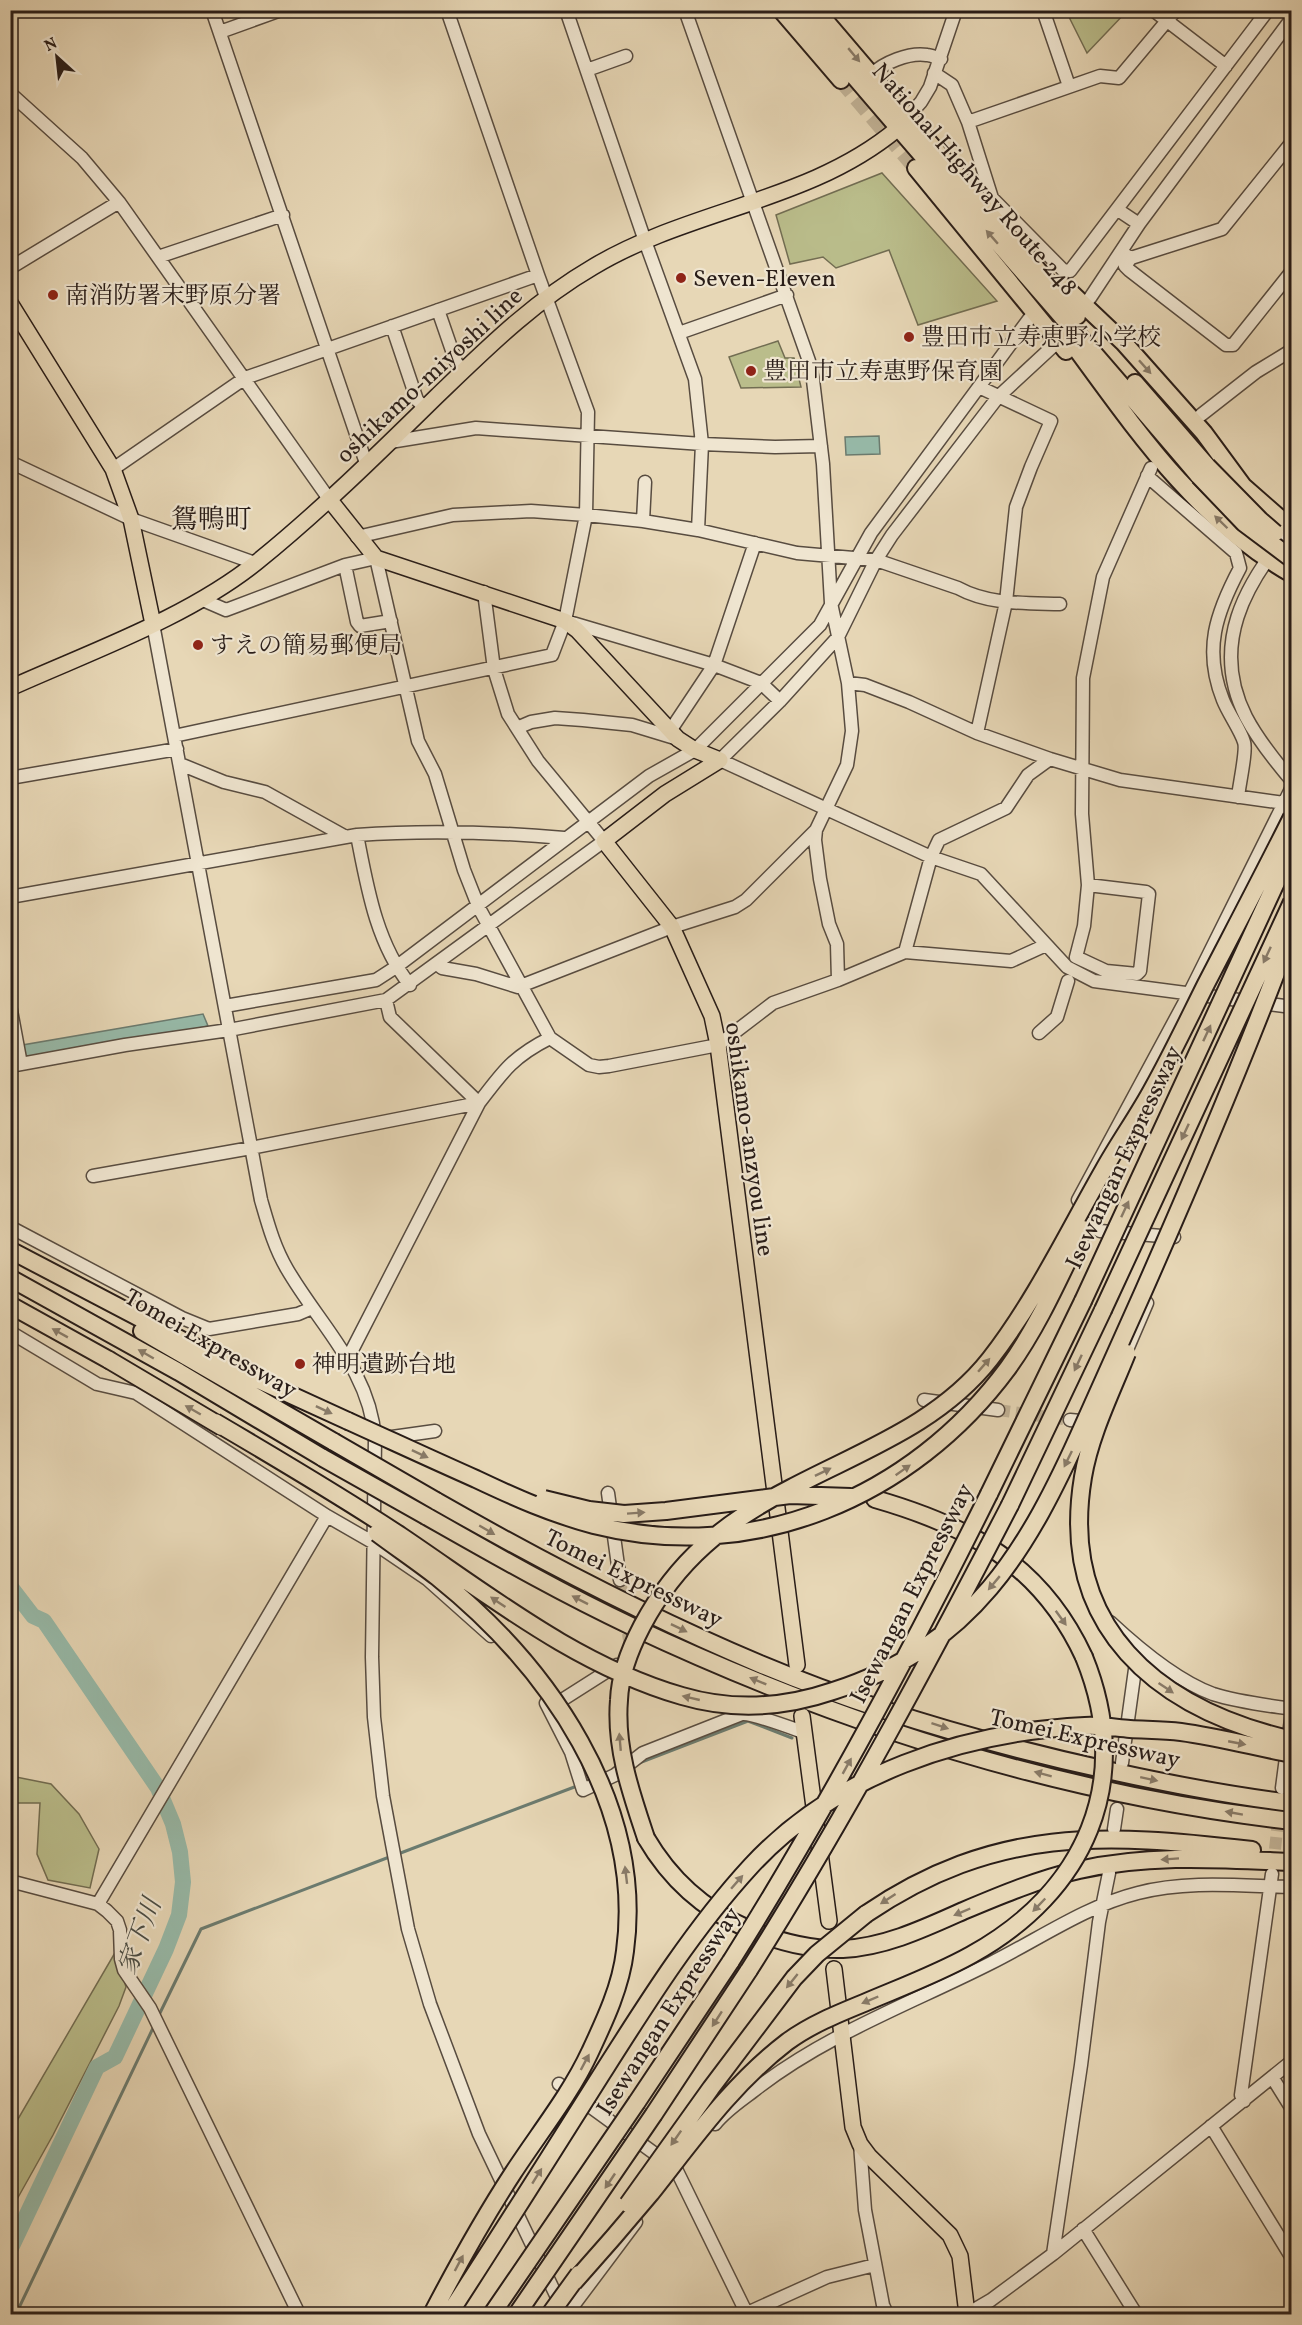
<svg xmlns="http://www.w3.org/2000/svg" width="1302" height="2325" font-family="Vollkorn,'Noto Serif JP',serif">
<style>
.green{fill:#babd8b;stroke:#726d52;stroke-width:1.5}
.water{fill:#97baa9;stroke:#6b7b6f;stroke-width:1.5}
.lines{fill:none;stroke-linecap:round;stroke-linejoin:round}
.stream{stroke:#6b7b6f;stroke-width:3}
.river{stroke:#97baa9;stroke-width:16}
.minor-tunnel{stroke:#c1b296;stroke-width:12;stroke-dasharray:12 6;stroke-linecap:butt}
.highway-tunnel{stroke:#c1b296;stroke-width:16;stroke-dasharray:16 8;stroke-linecap:butt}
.minor-casing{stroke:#584c40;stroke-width:15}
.major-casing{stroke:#291d18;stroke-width:18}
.highway-casing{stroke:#291d18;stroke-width:20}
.minor{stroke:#efe5d0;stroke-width:12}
.major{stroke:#e7d7b6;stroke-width:15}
.highway{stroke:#e7d7b6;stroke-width:16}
.highway-bridge-casing{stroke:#291d18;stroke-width:20;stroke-linecap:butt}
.highway-bridge{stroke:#e7d7b6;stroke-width:16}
.oneway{fill:#887a67}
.poi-dot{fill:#8f2418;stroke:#efe5d0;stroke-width:2}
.labels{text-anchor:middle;stroke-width:4.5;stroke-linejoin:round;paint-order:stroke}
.street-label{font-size:24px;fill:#291d18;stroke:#efe5d0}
.poi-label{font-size:24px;fill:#291d18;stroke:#efe5d0;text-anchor:start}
.water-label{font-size:26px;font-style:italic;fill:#4a4c44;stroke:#efe5d0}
.quarter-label{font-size:27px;fill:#291d18;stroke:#efe5d0}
</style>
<rect width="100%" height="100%" fill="#e7d7b6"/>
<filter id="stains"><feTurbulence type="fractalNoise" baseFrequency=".00333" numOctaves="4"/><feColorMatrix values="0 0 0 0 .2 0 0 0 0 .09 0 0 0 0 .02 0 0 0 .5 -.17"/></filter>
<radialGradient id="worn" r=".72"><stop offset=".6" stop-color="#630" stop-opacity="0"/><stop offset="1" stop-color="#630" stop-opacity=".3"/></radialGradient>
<path class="green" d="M1066,11H1127L1087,53Z
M882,173L997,301L918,325L889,250L836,268L823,257L790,264L776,215Z
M778,341L785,358H794L801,387L741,388L729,357Z
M11,1776L51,1784L79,1814L99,1849L90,1888L48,1880L37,1854L40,1803H12L11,1807Z
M116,1951L126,1987L119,2006L53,2135L11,2210V2131Z"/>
<path class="water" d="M879,436L880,454L846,455L845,437Z
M203,1014L208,1026L194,1029L11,1061V1047Z"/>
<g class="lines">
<path class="stream" d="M639,1763L748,1721L792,1738
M398,1854L577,1786
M158,2017L201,1929L392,1856
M16,2314L154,2026"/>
<path class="river" d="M10,1586L33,1616L44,1621L158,1788L173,1824L180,1852L183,1882L179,1915L166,1949L115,2057L97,2067L10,2250"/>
<path class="minor-tunnel" d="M998,1410L1070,1420
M620,1580L630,1647L628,1652
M1273,1867L1279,1813"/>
<path class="highway-tunnel" d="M841,80L916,168"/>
<g class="minor-casing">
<path id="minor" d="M212,10L366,463
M566,10L645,241L695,379L702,444L698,530
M1043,10L1069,86
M1153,10L1226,66
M220,32L281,10
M587,70L626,56
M934,73L952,85L968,122L1100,76L1119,78L1176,10
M871,75C883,63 909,52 927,55C931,55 937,58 941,59
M10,93L82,158L119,202L329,499
M968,122L992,198L1063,270L1070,271L1268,10
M902,123L921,102L930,87L956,10
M1118,210L1139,224
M1124,254L1131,258L1222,229L1292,142
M158,257L283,215
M1131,258L1125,266L1129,270L1226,345H1233L1292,271
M10,268L119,202
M1090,298L1139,224L1292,18
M438,310L456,362L463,371
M392,326L417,400L425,408
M679,333L787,295
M1052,347L998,397L892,535L876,560L838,637L780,701L720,760L931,857L981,874L1067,967L1094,981L1292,1007
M1201,415L1256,372L1292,350
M390,442L476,428L702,444L775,447L821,446
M10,462L131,519L255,563
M113,469L245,378L538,275
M1147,476L1236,553L1240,568C1216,613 1203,650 1223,700C1228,713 1241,731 1244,742C1247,750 1239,786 1238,797
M643,521L645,482
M1292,528C1244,584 1210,646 1246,717C1258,740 1275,761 1292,781
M357,537L453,515L531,511L586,515L643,521L698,530L797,553L876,560L958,588C989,605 1026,603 1060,604
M345,565L357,622L360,626L391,621
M203,600L226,610L345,565L376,558L418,741L435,774L464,870L479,908L550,1038L589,1065L599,1067L609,1066L718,1045L773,1003L838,980L905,952L1011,961L1046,945
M569,622L714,665L761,683L780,701
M153,624L261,1200C268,1224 274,1247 287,1269C320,1326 370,1370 375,1439L372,1657L374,1717L383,1796L408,1929L430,2004L479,2134L565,2314
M848,683L865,685L909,702L977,733L1050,759L1120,780L1284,803
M517,728L531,722L555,718L583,720L632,725L678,739
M670,731L714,665L755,543
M977,733L1006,602L1016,507L1031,467L1051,421L979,387
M174,736L552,655L565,621L586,515L588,412L538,275L447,10
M180,764L224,782L265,792L346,837
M10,778L177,749
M816,830L815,840L820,879L829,924L837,944L838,980
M357,835C367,886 376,943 410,985
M1088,885L1146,892L1149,894L1140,971L1137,974L1106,971L1076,957L1084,926L1088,885L1082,814L1083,678L1103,577L1151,468
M10,897L357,835C426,830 495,832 564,838
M905,952L931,857L939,840L1006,808L1028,775L1050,759
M437,964L442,968L476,974L518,987L672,927L735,907L746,900L816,830L847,765L852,731L848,683L831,603L823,464L813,380L809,361L685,10
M386,1000L390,1017L479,1103
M10,1005L21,1064
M225,1006L376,980L396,967L649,776L695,750L820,625L871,533L1029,319
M1039,1033L1057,1017L1068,981
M10,1066L125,1045L229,1030L386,1000L604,841L538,761L508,714L494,669L484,592
M93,1176L251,1148L479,1103
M1078,1200L1189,994L1292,787
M1078,1219L1100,1231L1174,1237
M10,1227L182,1318L209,1329L298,1314L312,1308
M10,1332L97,1384L136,1393L327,1516L374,1543L427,1579L491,1636
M348,1358L479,1103C503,1071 514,1056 550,1038
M1123,1359L1147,1303
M924,1400L998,1410
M1070,1420L1091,1422
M385,1438L435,1431
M608,1493L620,1580
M1110,1622C1138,1648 1177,1681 1213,1694C1238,1702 1265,1705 1292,1709
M546,1703L571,1752L583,1790L615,1775L643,1753L742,1714C750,1713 792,1728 803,1732
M551,1707L617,1665
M1122,1763L1137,1655
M1282,1788L1292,1712
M1114,1829L1117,1809
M10,1881L98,1904L107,1911L117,1921L120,1930L121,1959L124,1970L150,2008L299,2314
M98,1904L327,1516
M1272,2077L1292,2109
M559,2084L676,2169L747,2314
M1244,2101L1241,2095L1272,1874
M715,2124C726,2110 742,2100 756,2089C827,2034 912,2003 991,1963C1039,1939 1086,1906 1138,1893C1188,1880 1241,1886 1292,1887
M1211,2126L1292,2258
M860,2144L865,2210L883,2305L887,2314
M1083,2229L1136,2314
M1053,2254L1081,2065L1099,1922L1109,1873
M567,2314L636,2222
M745,2314L827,2277L875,2265
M967,2314L991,2300L1053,2254L1292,2061"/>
</g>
<g class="major-casing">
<path id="major" d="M10,303L113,469L131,519L153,624
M329,499L376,558L565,621L577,630L678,739L695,750L720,760L665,794L604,841L672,927L712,1016L718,1045L797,1665
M10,688C92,651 187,618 257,562C320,511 379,453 437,396C487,348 533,302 593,267C689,209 810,202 897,129
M802,1716L829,1921
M834,1969L853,2127L860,2144L869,2156L950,2235L960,2256L967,2314"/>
</g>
<g class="highway-casing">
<path id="highway" d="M781,10L841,80
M798,10C930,167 1067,320 1199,476
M816,10L1077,316
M916,168L1066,351
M1065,287L1124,343L1204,433L1243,486L1292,529
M1064,332C1130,421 1193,518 1292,574
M1135,383L1207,466
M10,1250L254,1378L348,1421
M10,1278L179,1372L323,1458
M10,1305L109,1360
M142,1331L334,1442
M989,1494L1083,1301
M875,1499C969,1526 1041,1564 1084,1657
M436,1501C541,1561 648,1617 760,1664C872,1711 992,1745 1111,1771C1170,1784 1231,1796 1292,1803
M1010,1505L1103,1310
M426,1516C493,1554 561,1593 631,1626C839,1724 1063,1795 1292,1821
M646,1838C670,1879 703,1909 746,1928C776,1941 810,1950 843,1949C885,1947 925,1928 963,1911C1001,1895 1039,1879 1079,1870C1149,1854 1220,1859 1292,1862
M866,1914C996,1826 1104,1833 1252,1850
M637,2102L731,1961
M654,2114L749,1970"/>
</g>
<use href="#minor" class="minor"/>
<use href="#major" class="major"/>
<use href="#highway" class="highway"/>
<g class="highway-bridge-casing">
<path id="highway-bridge" d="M1207,466L1260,520L1275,533
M1199,476L1244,523L1292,559
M1083,1301L1292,848
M1103,1310L1292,902
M1127,1353C1111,1393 1090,1435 1083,1477C1058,1627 1157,1709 1292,1740
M109,1360L222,1427
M348,1421C390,1440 433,1460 476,1479C514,1497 552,1514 594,1525C753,1565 912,1498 1008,1368C1039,1325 1060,1276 1083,1229
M215,1422C278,1459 341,1496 401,1536C490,1596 578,1666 682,1696C733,1711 783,1708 833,1691C973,1646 1028,1550 1084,1424C1104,1379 1124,1335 1144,1290C1196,1172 1247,1052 1292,931
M334,1442L436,1501
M323,1458L426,1516
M544,1499L589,1510L624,1514L666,1511L790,1495L851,1497
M377,1533C397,1548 418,1562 437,1577C548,1666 645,1803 625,1951C621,1986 605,2020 590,2052C570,2095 539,2133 513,2173C483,2219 457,2266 432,2314
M646,1838C631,1793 615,1748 619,1700C620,1674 630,1649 642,1626C677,1560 725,1522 791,1488C861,1451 939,1424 990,1359C1035,1301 1067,1234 1103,1171C1119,1142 1138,1116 1153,1088C1172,1054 1189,1018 1206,984C1235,928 1264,873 1292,817
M731,1961C826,1810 910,1653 989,1494
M749,1970C844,1820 928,1663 1010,1505
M628,2204L711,2088L794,1978L817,1954L866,1914
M574,2282C600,2253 626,2223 651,2193C693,2140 732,2084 787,2042C810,2025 837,2014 864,2003C899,1988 937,1974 971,1955C1085,1892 1135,1782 1084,1657
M449,2314C501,2234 552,2153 603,2072C648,2001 694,1928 751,1866C836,1774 963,1732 1085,1726C1100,1725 1116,1728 1130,1729C1147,1730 1164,1730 1181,1732C1218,1737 1255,1747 1292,1754
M492,2314L637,2102
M517,2314L654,2114
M550,2314L579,2274"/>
</g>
<use href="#highway-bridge" class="highway-bridge"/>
</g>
<defs><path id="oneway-solid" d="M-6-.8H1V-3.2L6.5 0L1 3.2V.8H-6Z" transform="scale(1.5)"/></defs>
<g class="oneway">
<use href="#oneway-solid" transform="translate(854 55) rotate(50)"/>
<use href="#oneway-solid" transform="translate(992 237) rotate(-131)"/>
<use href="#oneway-solid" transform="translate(1145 367) rotate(48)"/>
<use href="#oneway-solid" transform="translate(1221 522) rotate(-136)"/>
<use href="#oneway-solid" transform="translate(1267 955) rotate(115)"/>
<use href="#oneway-solid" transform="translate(1207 1033) rotate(-65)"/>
<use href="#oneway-solid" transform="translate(1185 1132) rotate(115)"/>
<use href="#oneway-solid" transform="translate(1125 1209) rotate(-65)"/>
<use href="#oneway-solid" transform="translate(60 1333) rotate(-151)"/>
<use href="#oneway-solid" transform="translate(146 1354) rotate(-150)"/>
<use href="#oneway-solid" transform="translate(1078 1363) rotate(115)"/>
<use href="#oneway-solid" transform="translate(984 1365) rotate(-49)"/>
<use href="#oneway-solid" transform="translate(193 1410) rotate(-150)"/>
<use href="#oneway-solid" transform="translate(324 1410) rotate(25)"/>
<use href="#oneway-solid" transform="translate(420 1454) rotate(25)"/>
<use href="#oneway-solid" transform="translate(1068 1459) rotate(116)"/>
<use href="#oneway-solid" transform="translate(903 1470) rotate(-35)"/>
<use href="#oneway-solid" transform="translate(823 1472) rotate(-26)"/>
<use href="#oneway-solid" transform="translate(636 1513) rotate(-4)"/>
<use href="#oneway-solid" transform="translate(487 1530) rotate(30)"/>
<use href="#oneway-solid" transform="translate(994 1583) rotate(130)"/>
<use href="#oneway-solid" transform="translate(580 1600) rotate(-153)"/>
<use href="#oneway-solid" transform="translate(498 1602) rotate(-146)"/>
<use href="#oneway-solid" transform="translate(1061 1618) rotate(54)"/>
<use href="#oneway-solid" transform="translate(679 1628) rotate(26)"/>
<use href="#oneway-solid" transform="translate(758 1681) rotate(-158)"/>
<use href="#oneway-solid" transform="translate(1166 1688) rotate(34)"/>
<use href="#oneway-solid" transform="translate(691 1698) rotate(-167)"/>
<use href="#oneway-solid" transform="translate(940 1726) rotate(18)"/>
<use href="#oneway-solid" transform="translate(620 1742) rotate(-95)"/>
<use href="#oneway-solid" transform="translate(1237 1743) rotate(11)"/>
<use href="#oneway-solid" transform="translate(847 1766) rotate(-61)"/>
<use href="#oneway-solid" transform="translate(1043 1774) rotate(-165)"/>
<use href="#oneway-solid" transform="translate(1149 1779) rotate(12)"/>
<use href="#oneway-solid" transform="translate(1234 1813) rotate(-170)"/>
<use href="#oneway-solid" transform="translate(1170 1859) rotate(176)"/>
<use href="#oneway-solid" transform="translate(626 1875) rotate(-97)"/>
<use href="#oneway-solid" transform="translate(737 1882) rotate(-49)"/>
<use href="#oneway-solid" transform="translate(888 1899) rotate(147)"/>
<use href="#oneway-solid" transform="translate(1039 1905) rotate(134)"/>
<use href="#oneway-solid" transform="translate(962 1912) rotate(157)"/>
<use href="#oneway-solid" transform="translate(792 1981) rotate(129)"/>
<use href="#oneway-solid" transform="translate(870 2000) rotate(157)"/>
<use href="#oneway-solid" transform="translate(717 2019) rotate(123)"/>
<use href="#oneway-solid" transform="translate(585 2062) rotate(-62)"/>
<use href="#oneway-solid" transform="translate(676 2138) rotate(125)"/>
<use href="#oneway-solid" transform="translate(537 2176) rotate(-58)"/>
<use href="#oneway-solid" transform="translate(610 2181) rotate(124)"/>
<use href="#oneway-solid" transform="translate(459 2263) rotate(-62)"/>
</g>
<g class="poi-dot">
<circle cx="681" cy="278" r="6"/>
<circle cx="53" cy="295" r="6"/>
<circle cx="909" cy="337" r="6"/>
<circle cx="751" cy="371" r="6"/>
<circle cx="198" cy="645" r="6"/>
<circle cx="300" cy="1364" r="6"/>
</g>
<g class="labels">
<g class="street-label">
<text transform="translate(975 179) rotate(49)" y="8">National Highway Route 248</text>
<text transform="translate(429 375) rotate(-43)" y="8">oshikamo-miyoshi line</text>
<text transform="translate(750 1139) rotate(82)" y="8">oshikamo-anzyou line</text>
<text transform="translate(1123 1157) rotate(-65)" y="8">Isewangan Expressway</text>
<text transform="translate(211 1343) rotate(30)" y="8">Tomei Expressway</text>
<text transform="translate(634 1578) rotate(26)" y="8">Tomei Expressway</text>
<text transform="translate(911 1593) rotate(-63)" y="8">Isewangan Expressway</text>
<text transform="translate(1085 1738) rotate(13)" y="8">Tomei Expressway</text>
<text transform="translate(668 2011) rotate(-57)" y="8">Isewangan Expressway</text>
</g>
<g class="poi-label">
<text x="693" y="286">Seven-Eleven</text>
<text x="65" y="303">南消防署末野原分署</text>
<text x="921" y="345">豊田市立寿恵野小学校</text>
<text x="763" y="379">豊田市立寿惠野保育園</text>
<text x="210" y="653">すえの簡易郵便局</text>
<text x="312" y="1372">神明遺跡台地</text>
</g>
<g class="water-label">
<text transform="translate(139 1936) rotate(-70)" y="9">家下川</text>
</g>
<g class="quarter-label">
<text x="211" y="528">鴛鴨町</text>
</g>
</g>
<rect width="1302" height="2325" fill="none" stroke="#e7d7b6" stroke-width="36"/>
<rect x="12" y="12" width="1278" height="2301" fill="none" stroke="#291d18" stroke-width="3"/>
<rect x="18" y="18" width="1266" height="2289" fill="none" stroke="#291d18" stroke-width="1.5"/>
<g transform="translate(57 57) rotate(333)" stroke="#efe5d0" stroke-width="4.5" paint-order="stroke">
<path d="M0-4.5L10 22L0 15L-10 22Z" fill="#291d18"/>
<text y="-9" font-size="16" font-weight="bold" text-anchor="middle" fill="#291d18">N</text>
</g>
<rect width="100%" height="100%" filter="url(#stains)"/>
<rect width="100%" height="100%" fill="url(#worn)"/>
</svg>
